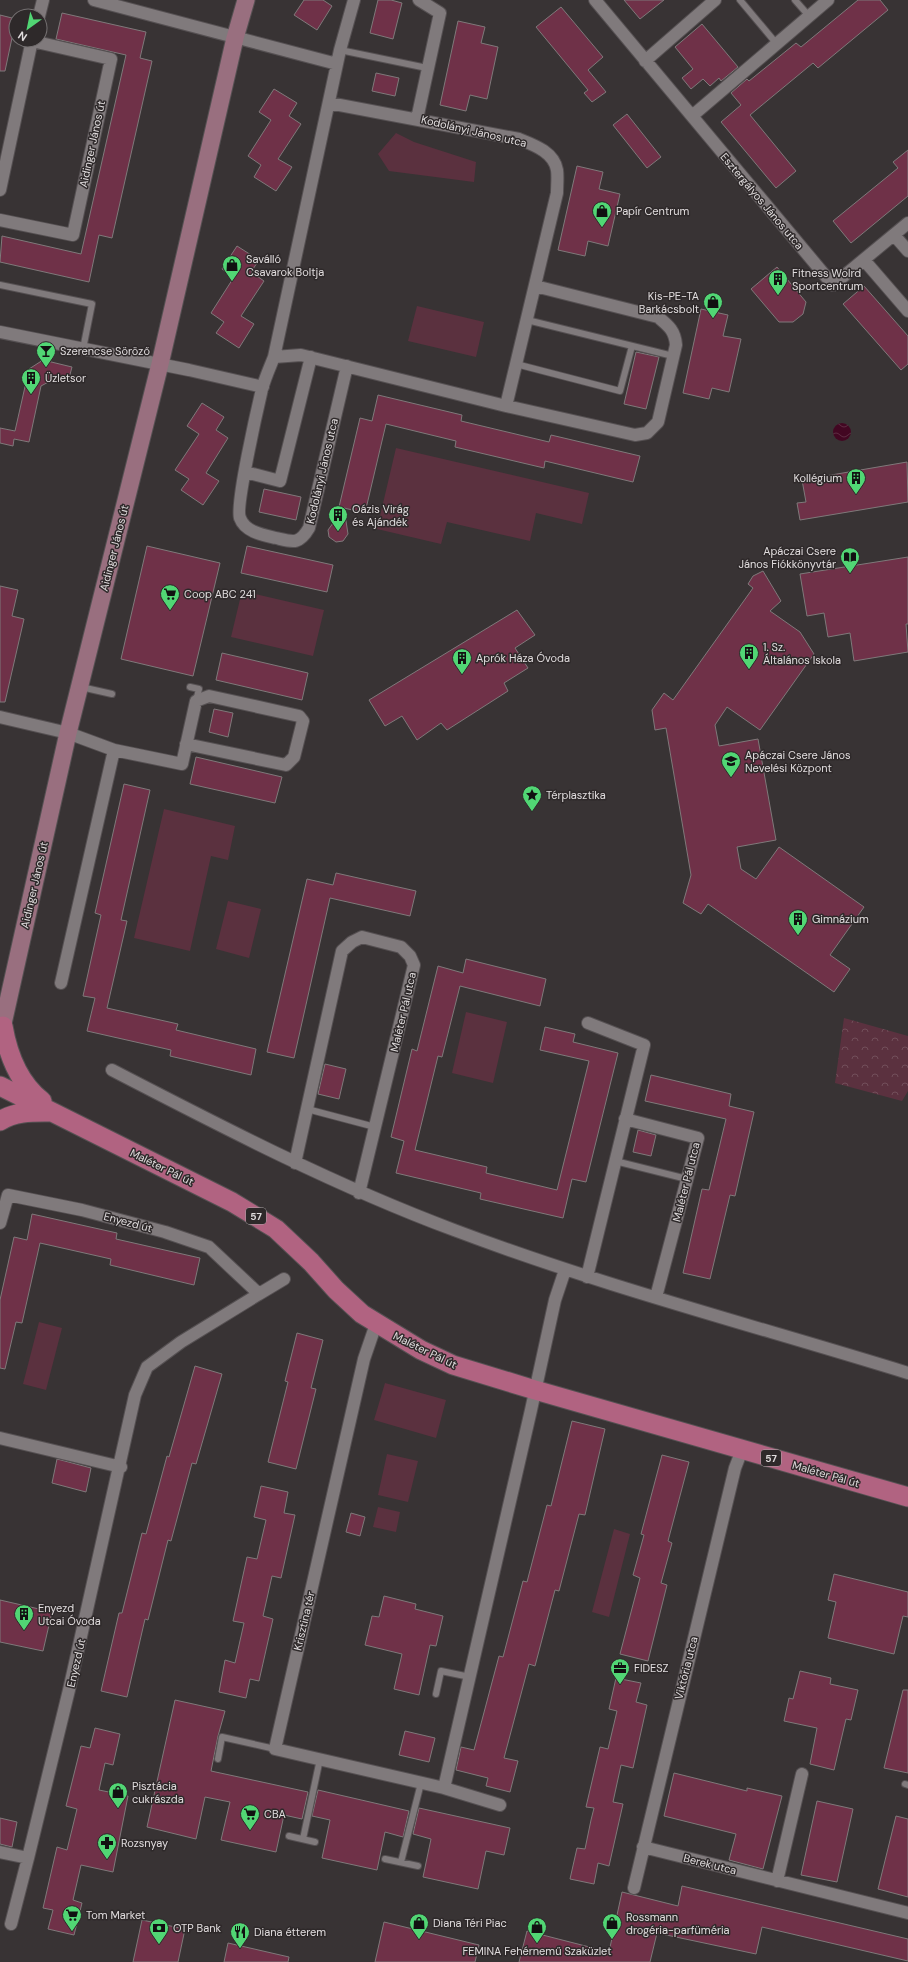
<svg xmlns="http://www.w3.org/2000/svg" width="908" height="1962" font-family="'DM Sans',sans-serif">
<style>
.forest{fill:url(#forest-crowns)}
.park{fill:#5b313f}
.water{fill:url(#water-waves)}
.building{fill:#6f3148;stroke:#7f797a}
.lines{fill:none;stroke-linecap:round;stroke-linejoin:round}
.lane-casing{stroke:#555052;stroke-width:8}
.street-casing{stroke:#555052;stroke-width:14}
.secondary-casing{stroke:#555052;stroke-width:19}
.primary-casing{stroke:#555052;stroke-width:21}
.lane{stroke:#807a7c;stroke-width:6}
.street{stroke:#807a7c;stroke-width:12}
.secondary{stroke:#996f7f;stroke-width:17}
.primary{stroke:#b16381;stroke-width:19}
.labels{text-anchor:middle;stroke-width:3;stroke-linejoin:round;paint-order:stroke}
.shield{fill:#2e292a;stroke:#aba6a7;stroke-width:1}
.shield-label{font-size:10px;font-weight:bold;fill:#e0dcdd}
.street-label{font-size:11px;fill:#e0dcdd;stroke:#2e292a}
.poi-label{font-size:11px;fill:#e0dcdd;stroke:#2e292a;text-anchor:start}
</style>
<defs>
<pattern id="forest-crowns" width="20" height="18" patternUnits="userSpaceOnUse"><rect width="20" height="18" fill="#5b313f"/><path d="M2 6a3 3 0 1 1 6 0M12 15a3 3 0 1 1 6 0" fill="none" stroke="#724e5a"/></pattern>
<pattern id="water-waves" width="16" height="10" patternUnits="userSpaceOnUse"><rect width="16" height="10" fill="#420722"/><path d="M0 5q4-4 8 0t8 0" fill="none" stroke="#5d2b42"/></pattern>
</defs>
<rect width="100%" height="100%" fill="#383334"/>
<path class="forest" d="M844,1018L908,1036V1091L902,1101L835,1083Z"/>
<path class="park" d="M396,133L414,142L476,162L474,182L389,171L378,154Z
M417,306L484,322L476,357L408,341Z
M396,448L589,493L582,524L536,513L530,541L447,522L441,544L377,529Z
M242,591L324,610L313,656L231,637Z
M164,809L235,826L228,860L211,856L190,951L134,938Z
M228,901L261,909L249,958L216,949Z
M466,1012L507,1022L493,1083L452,1073Z
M39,1322L62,1328L46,1390L23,1384Z
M385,1383L446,1400L436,1438L374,1420Z
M387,1454L418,1461L408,1502L378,1495Z
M378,1507L400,1512L396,1532L373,1527Z
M614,1529L630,1534L609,1617L592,1612Z"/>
<path class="water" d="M833 432a9 9 0 1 1 18 0a9 9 0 1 1-18 0Z"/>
<path class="building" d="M304,0H323L332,6L317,30L294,15Z
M378,0H391L402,3L393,39L370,33Z
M624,0H664L640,19Z
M858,0H880L888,10L818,68L813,63L750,115L796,171L776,188L721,122L741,105L731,93L747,79L749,81L796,43L801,47Z
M561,7L603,57L588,70L606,92L592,102L584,93L588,90L536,27Z
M62,13L146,32L140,58L152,61L112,238L99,235L89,282L0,262L2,236L81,254L126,55L56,39Z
M0,15L16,19L5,71H0Z
M458,21L485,27L481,43L498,47L487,99L470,95L466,111L440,105Z
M702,24L738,67L721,81L719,78L710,86L703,79L691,89L682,78L693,69L675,47Z
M376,73L399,78L395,96L372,91Z
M274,89L297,103L289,116L301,124L278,159L292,167L276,191L254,177L261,165L248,156L271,120L259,112Z
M627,114L661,157L647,168L613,125Z
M908,150V196L851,243L833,221L898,168L893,162Z
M577,166L603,172L599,189L620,194L608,246L588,241L585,256L558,250Z
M237,246L259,260L251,272L264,281L241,316L254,324L239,348L216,333L224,322L211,313L234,277L222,269Z
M777,267L806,302L803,314L793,322H779L751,289Z
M864,286L908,336V364L901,370L843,304Z
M701,309L728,315L723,336L741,339L729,392L712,388L709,399L683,393Z
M636,352L659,357L646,409L624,404Z
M43,360L72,367L68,382L54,379L41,386L29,442L14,439L13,446L0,443V428L15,431L29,369Z
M378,395L462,415L461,421L549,442L551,435L640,456L633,482L545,461L544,468L455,447L456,441L386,424L365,513L344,508L348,534L343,541L336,542L329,537L328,530L344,508L339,507L360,418L372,421Z
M202,403L224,417L216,430L228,438L206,473L219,481L203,505L181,490L189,479L175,470L199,434L187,426Z
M907,462L908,502L800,520L797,503L806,502L802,480Z
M264,489L301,497L296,520L259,512Z
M147,546L220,563L193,676L121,659Z
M247,546L333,565L327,592L241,573Z
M908,557V624H906L908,652L854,661L850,633L828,637L824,613L807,616L800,574Z
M763,571L781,601L770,611L800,632L814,654L760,730L727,707L715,725L719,746L758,739L776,840L737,847L741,869L756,879L779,847L864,907L830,955L850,969L834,992L708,904L701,914L683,903L691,875L666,728L655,730L652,710L664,693L673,700L753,588L748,584L753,576Z
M0,586L18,590L12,616L24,619L5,702H0Z
M517,610L535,635L515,648L528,668L504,683L508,691L447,730L441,723L417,740L402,716L385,726L369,700Z
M222,653L308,673L302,700L216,680Z
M214,709L233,713L228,737L209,732Z
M196,757L282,777L275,803L190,784Z
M124,784L150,790L121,920L127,921L107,1008L178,1024L176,1030L256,1049L251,1075L170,1056L171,1050L87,1031L95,998L83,996L101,915L95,913Z
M336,873L416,891L410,916L330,898L294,1058L267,1052L307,879L333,885Z
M466,959L546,979L540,1006L460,986L442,1057L438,1056L415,1150L487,1167L486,1173L557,1190L589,1061L540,1050L545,1027L575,1034L573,1042L618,1053L586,1182L572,1179L563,1218L480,1199L481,1193L396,1173L404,1141L391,1137L412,1049L417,1051L438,966L463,973Z
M325,1064L346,1069L339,1099L318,1094Z
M651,1075L731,1094L729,1106L754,1112L735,1196L730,1195L710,1279L683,1273L702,1189L709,1190L726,1119L645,1101Z
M638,1130L656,1135L651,1156L633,1152Z
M32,1214L117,1233L116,1239L200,1258L194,1285L110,1265L111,1259L40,1243L22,1323L16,1322L5,1369L0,1368V1300L14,1237L27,1240Z
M297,1333L323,1340L311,1388L316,1389L296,1469L268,1462L288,1382L285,1381Z
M195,1366L222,1374L196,1464L192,1463L171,1541L168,1540L148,1620L145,1619L127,1697L101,1691L119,1613H122L142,1533L146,1534L167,1456L169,1457Z
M572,1421L605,1429L585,1515L579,1514L559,1591L555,1590L535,1666L529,1664L504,1758L518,1761L510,1792L486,1786L488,1778L456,1770L461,1747L474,1750L499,1656L503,1657L523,1581L527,1582L547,1505L551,1506Z
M662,1455L689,1462L668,1541L672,1543L661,1583L667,1585L648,1661L620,1654L640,1578L633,1575L644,1535L641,1534Z
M57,1459L91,1468L86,1492L52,1483Z
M261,1486L288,1492L284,1513L295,1515L281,1578L272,1576L263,1616L273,1619L259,1681L250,1679L246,1698L219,1692L225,1660L235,1663L244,1623L233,1621L247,1557L257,1559L266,1520L254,1517Z
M351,1513L365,1517L360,1536L346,1532Z
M834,1574L908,1592V1617L903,1616L894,1654L828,1638L836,1602L828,1600Z
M384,1596L416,1604L415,1609L443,1616L436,1646L430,1645L419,1695L394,1689L402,1654L365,1645L372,1616L379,1617Z
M0,1600L52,1612L43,1651L0,1642Z
M800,1671L831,1678L830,1684L858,1690L851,1720L846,1719L834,1770L810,1764L817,1728L784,1721L789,1698L793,1699Z
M616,1678L641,1683L636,1702L647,1705L633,1768L621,1765L613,1802L623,1804L609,1866L598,1863L594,1884L570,1879L577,1848L585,1849L591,1820L594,1808L586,1807L600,1747L608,1749L617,1711L609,1709Z
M903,1690H908V1773L884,1768Z
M175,1700L225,1711L218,1736L211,1771L308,1792L302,1819L284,1815L276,1852L221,1840L230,1802L205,1797L196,1839L147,1827Z
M95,1728L120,1734L113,1765L105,1763L99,1790L128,1796L113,1872L81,1865L73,1900L82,1903L74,1935L48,1929L53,1910L43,1908L57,1847L67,1850L77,1809L66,1806L81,1746L90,1748Z
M405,1731L435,1738L429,1762L399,1755Z
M674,1773L747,1791V1788L782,1796L763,1869L729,1860L736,1834L664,1816Z
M318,1790L409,1811L403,1837L385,1832L377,1870L322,1858L330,1820L312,1816Z
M817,1801L853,1809L837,1882L801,1875Z
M419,1808L510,1828L504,1855L486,1851L478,1889L423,1877L431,1839L413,1834Z
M896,1816L908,1819V1897L878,1889Z
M0,1818L17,1822L12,1847L0,1844Z
M682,1886L908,1939V1961L762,1927L756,1954L657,1933L650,1962H519L527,1931L609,1952L622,1892L678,1906Z
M142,1920L185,1929L178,1962H133Z
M384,1922L479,1945L475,1962H375Z
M228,1943L289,1957L288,1962H224Z"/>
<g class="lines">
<g class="lane-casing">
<path id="lane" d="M740,0L776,43
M795,0L809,16
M340,50L427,68
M0,285L92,304L83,349
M527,320L673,356
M516,364L620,391L632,346
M81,687L112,694
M190,687L199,689L196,701
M307,1109L375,1127
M615,1161L687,1179
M436,1694L441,1671L470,1677
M218,1759L222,1737L275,1749
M905,1784L908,1785
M289,1836L315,1842
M303,1839L320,1759
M385,1859L418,1866
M401,1862L421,1783"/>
</g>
<g class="street-casing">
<path id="street" d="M94,0L337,64
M595,0L833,285L908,223
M39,16L43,0
M645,61L715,0
M329,103L519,139C534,145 554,152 557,170C558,177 557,186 557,193L506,406
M692,116L828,0
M417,119L440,13L419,0
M0,190L32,40
M0,220L73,235L111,59L32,41
M894,235L908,251
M864,260L908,311
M0,332L189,370L263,387
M274,357L301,355L506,406L635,435L647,433L658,422L676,345C675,331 669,326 658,317L535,286
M347,366L309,528C299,545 293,542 276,538C263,535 245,532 240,518C235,507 258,406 262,389C265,378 270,367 274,357L340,50L354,0
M245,472L280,481L311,357
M0,717L68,733L114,750L182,764L196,701L209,696L299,716L303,721L294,757L286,765L186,744
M61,983L114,750
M112,1070C224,1128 336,1186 454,1230C602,1286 756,1326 908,1373
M625,1119L698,1138L656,1297
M295,1163L342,951L352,942L362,937L401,947L410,956L414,965L359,1193
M0,1223L8,1195L82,1210L165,1232L209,1247L259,1294L181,1342L147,1367L135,1395L69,1690L28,1858L0,1852
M587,1277L644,1045L588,1023
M259,1294L284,1279
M376,1324L364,1359L275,1749L444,1788L531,1410L555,1300L565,1270
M0,1438L121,1467
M444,1788L500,1805
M643,1847L908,1913
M777,1881L802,1774
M634,1888L735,1468L742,1450
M11,1924L28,1858"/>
</g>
<g class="secondary-casing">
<path id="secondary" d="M0,1037L68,733L160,364L235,38L246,0"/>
</g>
<g class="primary-casing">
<path id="primary" d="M3,1026C8,1055 19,1083 42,1101
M0,1086L232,1202L276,1229L311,1262L336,1290L362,1314L421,1350L453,1365L535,1390L908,1497
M0,1121C15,1111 34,1112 51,1112"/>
</g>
<use href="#lane" class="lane"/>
<use href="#street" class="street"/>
<use href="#secondary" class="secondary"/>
<use href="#primary" class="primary"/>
</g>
<defs>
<g id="shop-pin" transform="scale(1)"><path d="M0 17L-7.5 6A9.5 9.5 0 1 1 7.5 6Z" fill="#51d674" stroke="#2e292a"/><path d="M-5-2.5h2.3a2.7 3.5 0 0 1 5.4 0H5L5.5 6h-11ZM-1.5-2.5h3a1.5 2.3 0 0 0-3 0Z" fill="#111"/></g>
<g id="building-pin" transform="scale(1)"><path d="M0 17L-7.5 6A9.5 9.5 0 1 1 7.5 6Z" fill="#51d674" stroke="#2e292a"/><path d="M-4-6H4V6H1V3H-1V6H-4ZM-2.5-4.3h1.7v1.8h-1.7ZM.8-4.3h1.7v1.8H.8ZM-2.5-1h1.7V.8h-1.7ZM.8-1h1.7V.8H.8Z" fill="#111"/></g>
<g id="bar-pin" transform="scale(1)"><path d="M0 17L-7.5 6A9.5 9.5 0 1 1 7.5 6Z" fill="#51d674" stroke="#2e292a"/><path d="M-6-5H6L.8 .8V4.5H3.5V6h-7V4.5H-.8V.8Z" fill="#111"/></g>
<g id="library-pin" transform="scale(1)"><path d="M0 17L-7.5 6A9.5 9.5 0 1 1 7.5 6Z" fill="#51d674" stroke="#2e292a"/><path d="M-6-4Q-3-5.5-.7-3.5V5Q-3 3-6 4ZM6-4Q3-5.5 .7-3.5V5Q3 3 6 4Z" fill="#111"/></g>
<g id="supermarket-pin" transform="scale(1)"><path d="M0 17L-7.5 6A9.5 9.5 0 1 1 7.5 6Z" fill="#51d674" stroke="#2e292a"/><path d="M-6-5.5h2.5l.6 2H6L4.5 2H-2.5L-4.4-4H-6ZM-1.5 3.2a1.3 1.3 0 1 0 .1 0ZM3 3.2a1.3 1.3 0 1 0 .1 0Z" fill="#111"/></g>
<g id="school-pin" transform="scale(1)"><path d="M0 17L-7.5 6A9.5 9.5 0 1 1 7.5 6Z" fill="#51d674" stroke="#2e292a"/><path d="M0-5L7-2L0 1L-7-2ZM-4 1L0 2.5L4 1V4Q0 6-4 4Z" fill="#111"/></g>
<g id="sight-pin" transform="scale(1)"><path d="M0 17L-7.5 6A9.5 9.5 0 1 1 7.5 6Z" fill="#51d674" stroke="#2e292a"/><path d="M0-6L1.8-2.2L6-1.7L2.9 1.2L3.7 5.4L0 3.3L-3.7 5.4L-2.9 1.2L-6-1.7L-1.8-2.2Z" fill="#111"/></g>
<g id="office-pin" transform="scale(1)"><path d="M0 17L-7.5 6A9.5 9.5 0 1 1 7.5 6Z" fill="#51d674" stroke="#2e292a"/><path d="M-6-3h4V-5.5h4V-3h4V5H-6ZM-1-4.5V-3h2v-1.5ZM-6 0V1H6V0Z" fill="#111"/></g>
<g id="pharmacy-pin" transform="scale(1)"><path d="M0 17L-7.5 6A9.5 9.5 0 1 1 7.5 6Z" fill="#51d674" stroke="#2e292a"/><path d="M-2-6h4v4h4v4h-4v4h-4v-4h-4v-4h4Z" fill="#111"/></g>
<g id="bank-pin" transform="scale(1)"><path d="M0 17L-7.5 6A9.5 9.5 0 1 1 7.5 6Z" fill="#51d674" stroke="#2e292a"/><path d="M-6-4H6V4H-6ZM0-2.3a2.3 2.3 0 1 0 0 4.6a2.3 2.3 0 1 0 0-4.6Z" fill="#111"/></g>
<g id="restaurant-pin" transform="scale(1)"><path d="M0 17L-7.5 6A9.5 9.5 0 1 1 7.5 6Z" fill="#51d674" stroke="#2e292a"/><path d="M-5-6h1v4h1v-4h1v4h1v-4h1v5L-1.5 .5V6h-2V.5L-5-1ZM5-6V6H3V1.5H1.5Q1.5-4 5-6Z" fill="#111"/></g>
</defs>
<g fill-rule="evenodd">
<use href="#shop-pin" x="602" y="211"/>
<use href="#shop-pin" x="232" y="265"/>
<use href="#building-pin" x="778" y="279"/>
<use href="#shop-pin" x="713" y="302"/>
<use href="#bar-pin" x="46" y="351"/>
<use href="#building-pin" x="31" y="378"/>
<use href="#building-pin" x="856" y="478"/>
<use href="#building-pin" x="338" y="515"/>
<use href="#library-pin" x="850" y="557"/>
<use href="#supermarket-pin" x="170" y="594"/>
<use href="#building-pin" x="749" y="653"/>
<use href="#building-pin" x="462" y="658"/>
<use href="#school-pin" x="731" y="761"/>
<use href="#sight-pin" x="532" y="795"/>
<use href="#building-pin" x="798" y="919"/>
<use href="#building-pin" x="24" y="1614"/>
<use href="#office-pin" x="620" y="1668"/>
<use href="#shop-pin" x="118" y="1792"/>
<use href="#supermarket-pin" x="250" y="1814"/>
<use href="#pharmacy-pin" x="107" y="1843"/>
<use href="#supermarket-pin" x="72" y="1915"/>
<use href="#shop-pin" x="419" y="1923"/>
<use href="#shop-pin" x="612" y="1923"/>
<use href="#shop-pin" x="537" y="1927"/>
<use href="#bank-pin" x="159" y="1928"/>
<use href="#restaurant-pin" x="240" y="1932"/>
</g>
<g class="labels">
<g class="shield">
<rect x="246" y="1208" width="20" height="16" rx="3"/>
<rect x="761" y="1450" width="20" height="16" rx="3"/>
</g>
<g class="shield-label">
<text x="256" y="1220">57</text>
<text x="771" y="1462">57</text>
</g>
<g class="street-label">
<text transform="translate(474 131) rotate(13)" y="4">Kodolányi János utca</text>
<text transform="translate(92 144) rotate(-78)" y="4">Aidinger János út</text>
<text transform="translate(762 201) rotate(50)" y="4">Esztergályos János utca</text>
<text transform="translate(322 471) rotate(-77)" y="4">Kodolányi János utca</text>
<text transform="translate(114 548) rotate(-76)" y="4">Aidinger János út</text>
<text transform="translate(34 885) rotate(-77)" y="4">Aidinger János út</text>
<text transform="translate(403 1012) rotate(-77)" y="4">Maléter Pál utca</text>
<text transform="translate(162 1167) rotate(26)" y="4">Maléter Pál út</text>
<text transform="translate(686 1182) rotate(-76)" y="4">Maléter Pál utca</text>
<text transform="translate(128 1222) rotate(15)" y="4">Enyezd út</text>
<text transform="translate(425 1350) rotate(26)" y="4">Maléter Pál út</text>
<text transform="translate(826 1474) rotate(16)" y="4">Maléter Pál út</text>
<text transform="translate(304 1621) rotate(-77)" y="4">Krisztina tér</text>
<text transform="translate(76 1663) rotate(-77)" y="4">Enyezd út</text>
<text transform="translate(686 1668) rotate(-76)" y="4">Viktória utca</text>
<text transform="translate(710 1864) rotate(14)" y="4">Berek utca</text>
</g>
<g class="poi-label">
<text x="616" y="215">Papír Centrum</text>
<text x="246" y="263">Saválló<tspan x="246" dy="13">Csavarok Boltja</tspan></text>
<text x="792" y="277">Fitness Wolrd<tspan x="792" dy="13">Sportcentrum</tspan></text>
<text x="699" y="300" text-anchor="end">Kis-PE-TA<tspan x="699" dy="13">Barkácsbolt</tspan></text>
<text x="60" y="355">Szerencse Söröző</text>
<text x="45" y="382">Üzletsor</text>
<text x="842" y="482" text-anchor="end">Kollégium</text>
<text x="352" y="513">Oázis Virág<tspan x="352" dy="13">és Ajándék</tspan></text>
<text x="836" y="555" text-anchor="end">Apáczai Csere<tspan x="836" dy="13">János Fiókkönyvtár</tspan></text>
<text x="184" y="598">Coop ABC 241</text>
<text x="763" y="651">1. Sz.<tspan x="763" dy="13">Általános Iskola</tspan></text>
<text x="476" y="662">Aprók Háza Óvoda</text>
<text x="745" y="759">Apáczai Csere János<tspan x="745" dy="13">Nevelési Központ</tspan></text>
<text x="546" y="799">Térplasztika</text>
<text x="812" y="923">Gimnázium</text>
<text x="38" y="1612">Enyezd<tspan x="38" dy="13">Utcai Óvoda</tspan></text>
<text x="634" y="1672">FIDESZ</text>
<text x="132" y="1790">Pisztácia<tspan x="132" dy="13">cukrászda</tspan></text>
<text x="264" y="1818">CBA</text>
<text x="121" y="1847">Rozsnyay</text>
<text x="86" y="1919">Tom Market</text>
<text x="626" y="1921">Rossmann<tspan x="626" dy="13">drogéria-parfüméria</tspan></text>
<text x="433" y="1927">Diana Téri Piac</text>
<text x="173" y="1932">OTP Bank</text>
<text x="254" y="1936">Diana étterem</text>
<text x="537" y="1955" text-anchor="middle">FEMINA Fehérnemű Szaküzlet</text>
</g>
</g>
<g transform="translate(28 28) rotate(213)"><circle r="19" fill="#2e292a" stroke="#757172"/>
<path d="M0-3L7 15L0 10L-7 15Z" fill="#51d674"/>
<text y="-6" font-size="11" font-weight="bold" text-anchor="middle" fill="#e0dcdd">N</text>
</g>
</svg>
